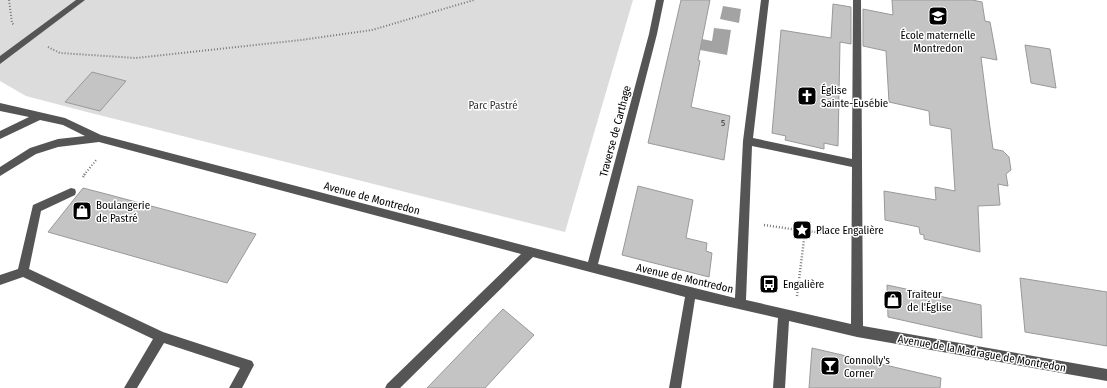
<svg xmlns="http://www.w3.org/2000/svg" width="1107" height="388" font-family="'Fira Sans Condensed',sans-serif">
<style>
.green{fill:#dcdcdc}
.water{fill:#a3a3a3}
.building{fill:#c4c4c4;stroke:#999}
.lines{fill:none;stroke-linecap:round;stroke-linejoin:round}
.path-far1{stroke:#777;stroke-width:2;stroke-dasharray:1 2;stroke-linecap:butt}
.path{stroke:#777;stroke-width:2.5;stroke-dasharray:1 2;stroke-linecap:butt}
.minor{fill:#555;fill-rule:evenodd}
.labels{text-anchor:middle;stroke-width:3;stroke-linejoin:round;paint-order:stroke}
.number-label{font-size:9px;fill:#313131}
.poi-label{font-size:11px;fill:#000;stroke:#fff;text-anchor:start}
.park-label{font-size:11px;fill:#333;stroke:#fff}
.street-label{font-size:11px;fill:#000;stroke:#fff}
</style>
<rect width="100%" height="100%" fill="#fff"/>
<path class="green" d="M0,0H633L565,232L87,112L26,96L0,81Z"/>
<path class="water" d="M723,6L741,9L739,23L720,19Z
M714,28L731,30L727,55L700,50L702,39L712,41Z"/>
<path class="building" d="M681,0H710L698,60L700,61L691,107L730,116L724,160L648,143Z
M892,0H972L982,2L985,21L990,22L997,60L981,57L989,120L993,149L1003,151L1009,157L1011,170L1006,174L1008,186L998,184L1000,205L978,206L980,252L924,239V235L920,234L919,227L885,220L884,191L936,200L935,187L955,191L951,129L930,125L929,111L889,102L886,51L863,46V9L893,15Z
M833,4L851,7V44L840,42L838,146L824,143V149L785,140L786,136L772,133L781,30L831,38Z
M1025,45L1050,49L1056,88L1031,83Z
M92,72L126,81L100,111L65,102Z
M638,186L693,200L686,238L707,243L706,251L712,253L709,277L622,255Z
M83,188L110,195L256,234L227,283L48,232Z
M1020,278L1107,292V346L1025,332Z
M887,285L981,305L982,338L888,317Z
M503,309L534,335L485,388H427Z
M812,348L941,378L940,388H809Z"/>
<g class="lines">
<path class="path-far1" d="M9,0L12,23L14,25
M48,47L60,53L136,58L301,40L372,30L474,0
M84,175L97,159"/>
<path class="path" d="M83,177L85,174
M764,225L805,231
M797,296L805,231L836,234"/>
<path class="minor" d="M76,0H85L0,64V56Z
M656,0H664L657,34L598,264L735,298L743,141L761,0H769L753,138L852,159L853,0H861L863,326L1107,369V381L857,337L789,321L785,388H773L778,318L695,299L681,388H669L685,297L533,257L400,388H385L387,384L521,254L99,142L58,147L36,154L0,176V167L30,148L58,139L85,136L63,125L40,120L0,139V131L29,117L0,111V103L65,118L101,135L588,262L649,34ZM752,146L852,167L851,324L746,300Z
M71,188L75,189L76,192L75,195L41,211L29,269L163,332L252,361L254,365L242,388H229L240,368L164,343L137,388H124L153,339L23,277L0,285V275L18,269L33,205Z"/>
</g>
<defs>
<g id="school-square" transform="scale(1)"><rect x="-9" y="-9" width="18" height="18" rx="4" fill="#000" stroke="#fff"/><path d="M0-5L7-2L0 1L-7-2ZM-4 1L0 2.5L4 1V4Q0 6-4 4Z" fill="#fff"/></g>
<g id="church-square" transform="scale(1)"><rect x="-9" y="-9" width="18" height="18" rx="4" fill="#000" stroke="#fff"/><path d="M-1.2-6h2.4v3.5h3.3v2.4h-3.3V6h-2.4V-.1h-3.3v-2.4h3.3Z" fill="#fff"/></g>
<g id="shop-square" transform="scale(1)"><rect x="-9" y="-9" width="18" height="18" rx="4" fill="#000" stroke="#fff"/><path d="M-5-2.5h2.3a2.7 3.5 0 0 1 5.4 0H5L5.5 6h-11ZM-1.5-2.5h3a1.5 2.3 0 0 0-3 0Z" fill="#fff"/></g>
<g id="sight-square" transform="scale(1)"><rect x="-9" y="-9" width="18" height="18" rx="4" fill="#000" stroke="#fff"/><path d="M0-6L1.8-2.2L6-1.7L2.9 1.2L3.7 5.4L0 3.3L-3.7 5.4L-2.9 1.2L-6-1.7L-1.8-2.2Z" fill="#fff"/></g>
<g id="bus-square" transform="scale(1)"><rect x="-9" y="-9" width="18" height="18" rx="4" fill="#000" stroke="#fff"/><path d="M-5-6H5V4H4V6H2V4H-2V6H-4V4H-5ZM-3.5-4V0h7V-4ZM-3.5 1.2v1.5H-2V1.2ZM2 1.2v1.5H3.5V1.2Z" fill="#fff"/></g>
<g id="bar-square" transform="scale(1)"><rect x="-9" y="-9" width="18" height="18" rx="4" fill="#000" stroke="#fff"/><path d="M-6-5H6L.8 .8V4.5H3.5V6h-7V4.5H-.8V.8Z" fill="#fff"/></g>
</defs>
<g fill-rule="evenodd">
<use href="#school-square" x="938" y="16"/>
<use href="#church-square" x="807" y="96"/>
<use href="#shop-square" x="82" y="211"/>
<use href="#sight-square" x="802" y="230"/>
<use href="#bus-square" x="769" y="284"/>
<use href="#shop-square" x="893" y="300"/>
<use href="#bar-square" x="830" y="366"/>
</g>
<g class="labels">
<g class="number-label">
<text x="723" y="126">5</text>
</g>
<g class="poi-label">
<text x="938" y="39" text-anchor="middle">École maternelle<tspan x="938" dy="13">Montredon</tspan></text>
<text x="821" y="94">Église<tspan x="821" dy="13">Sainte-Eusébie</tspan></text>
<text x="96" y="209">Boulangerie<tspan x="96" dy="13">de Pastré</tspan></text>
<text x="816" y="234">Place Engalière</text>
<text x="783" y="288">Engalière</text>
<text x="907" y="298">Traiteur<tspan x="907" dy="13">de l'Église</tspan></text>
<text x="844" y="364">Connolly's<tspan x="844" dy="13">Corner</tspan></text>
</g>
<g class="park-label">
<text x="493" y="109">Parc Pastré</text>
</g>
<g class="street-label">
<text transform="translate(615 131) rotate(-75)" y="4">Traverse de Carthage</text>
<text transform="translate(372 198) rotate(15)" y="4">Avenue de Montredon</text>
<text transform="translate(685 278) rotate(13)" y="4">Avenue de Montredon</text>
<text transform="translate(982 353) rotate(10)" y="4">Avenue de la Madrague de Montredon</text>
</g>
</g>
</svg>
